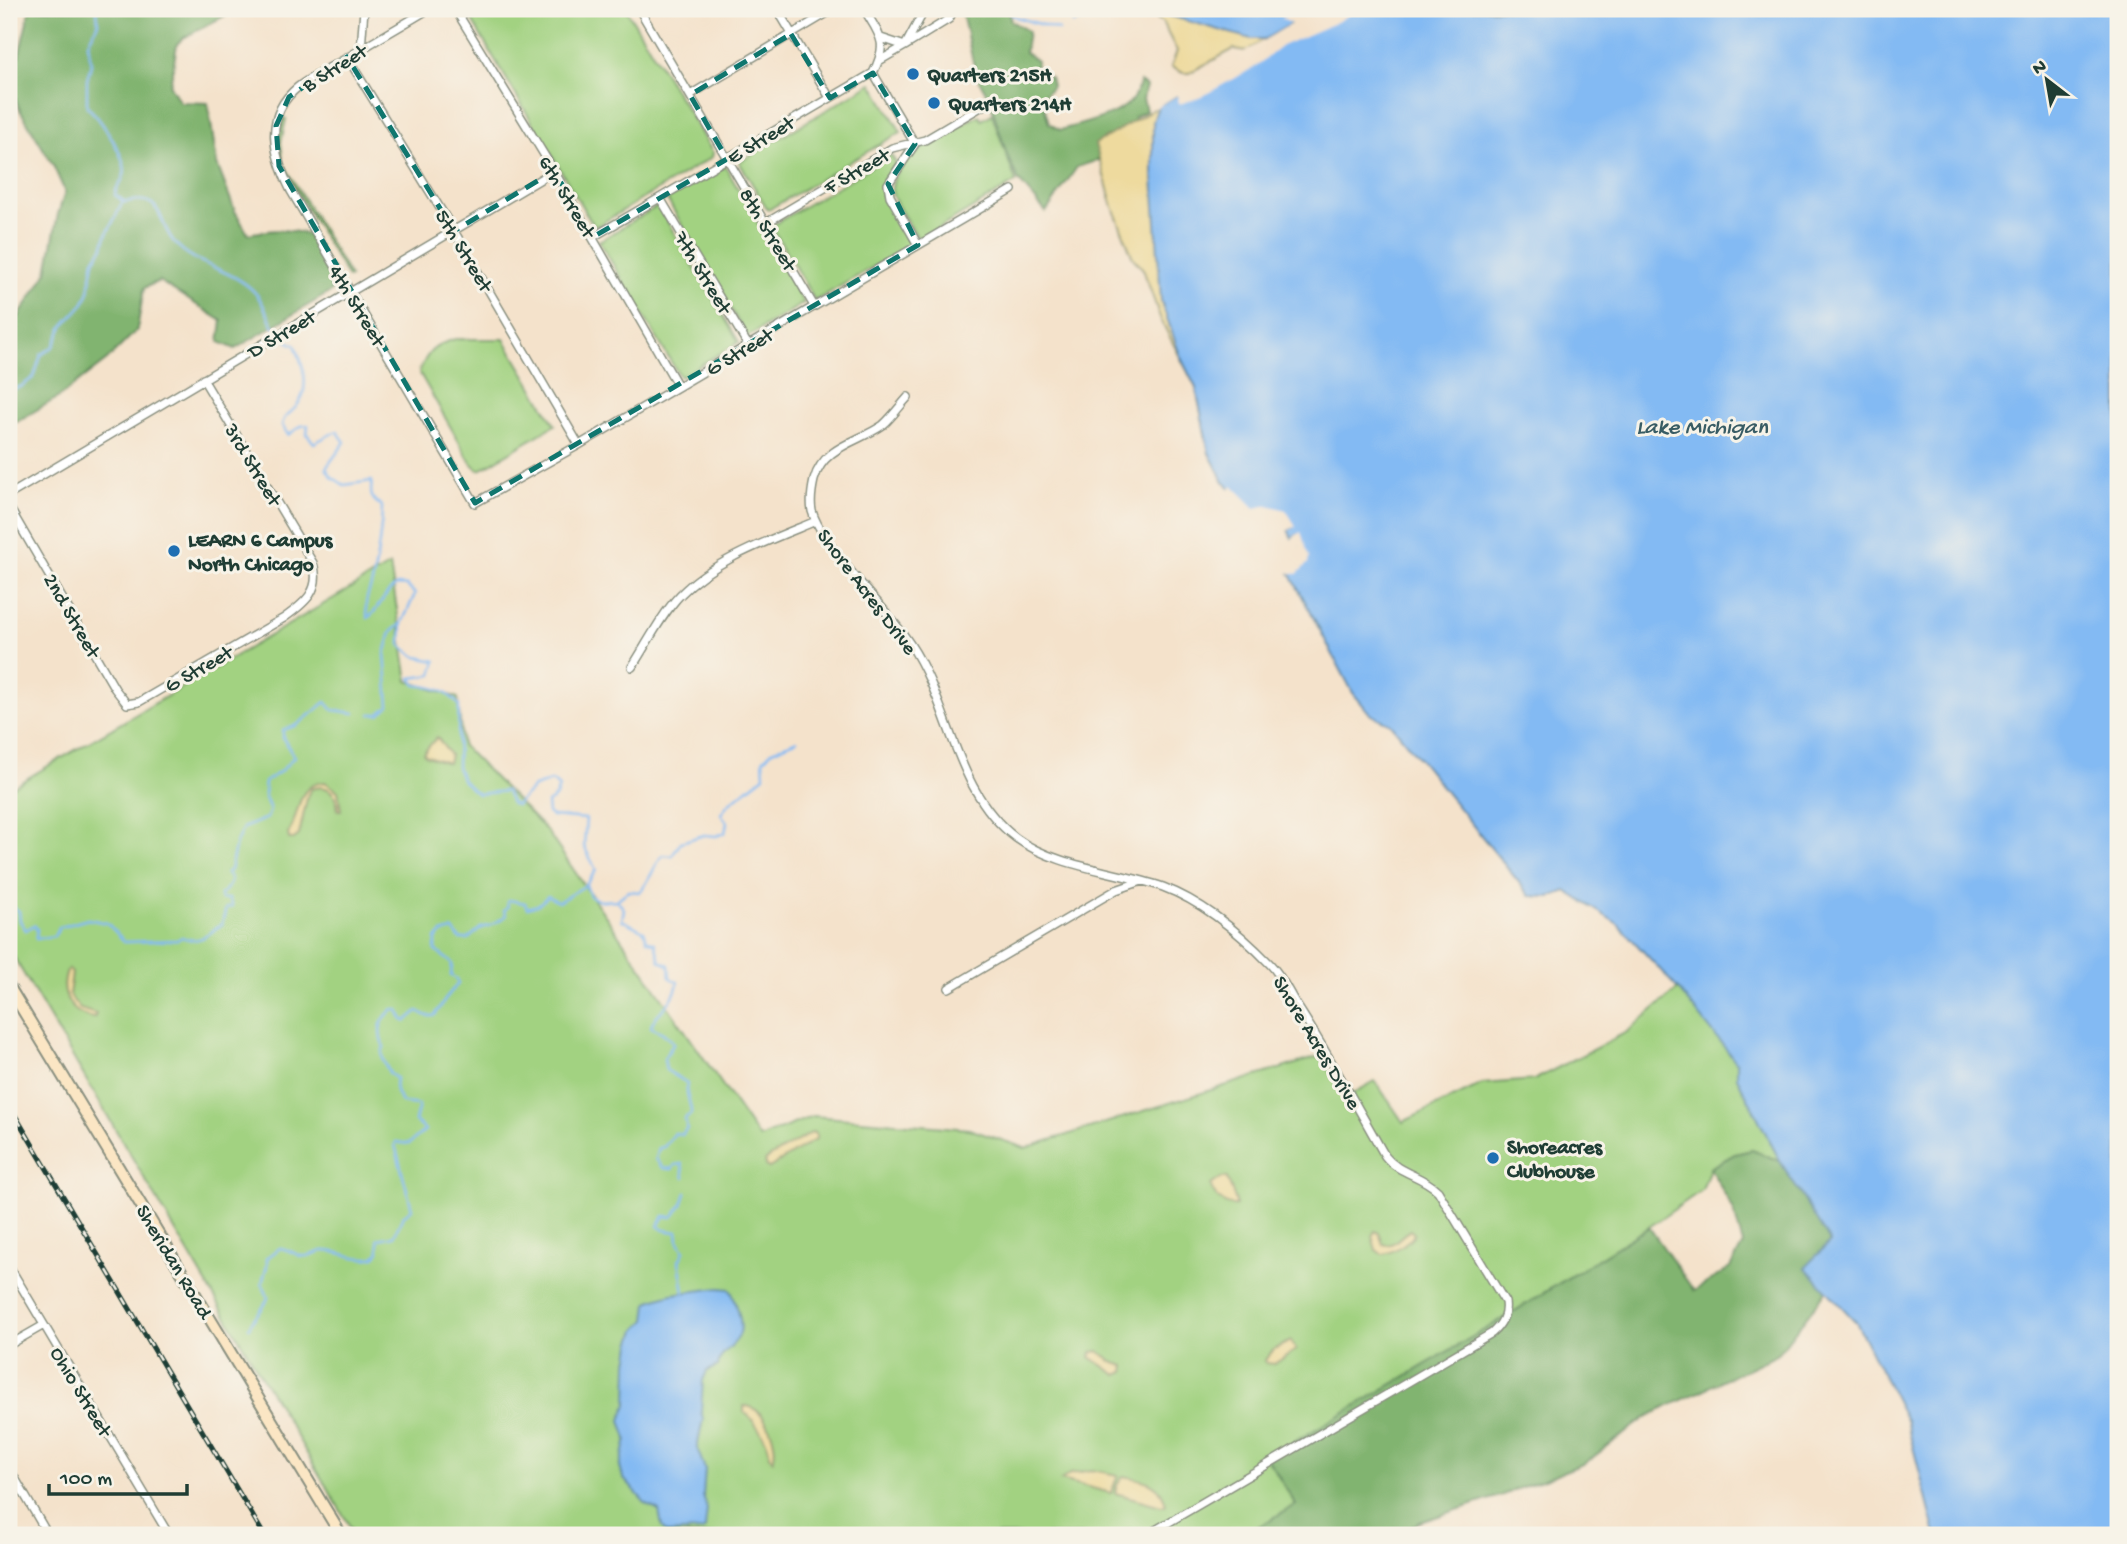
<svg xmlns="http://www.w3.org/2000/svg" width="2127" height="1544" font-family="'Gochi Hand',sans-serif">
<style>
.green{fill:#a2d281;stroke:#60885a;stroke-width:2}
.forest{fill:#81b46f;stroke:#507852;stroke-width:2}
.sand{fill:#eeda9e;stroke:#868c69;stroke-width:2}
.water{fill:#83baf3;stroke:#517c94;stroke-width:2}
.pier{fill:#f4e2cb}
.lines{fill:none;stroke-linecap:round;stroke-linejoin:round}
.stream{stroke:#83baf3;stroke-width:2.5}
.minor-casing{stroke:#8a9080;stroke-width:10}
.secondary-casing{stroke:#8a9080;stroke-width:14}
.minor{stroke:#fff;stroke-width:7}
.secondary{stroke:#fbe6c4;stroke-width:10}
.rail-casing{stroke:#1f3d34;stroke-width:5}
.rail{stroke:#f7f3e8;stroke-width:2.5;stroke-dasharray:8;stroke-linecap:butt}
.marked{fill:none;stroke:#0f766e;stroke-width:5;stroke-dasharray:14 9;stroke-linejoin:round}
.poi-dot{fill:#1f6fb2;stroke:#f7f3e8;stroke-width:2.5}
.labels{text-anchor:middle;stroke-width:6;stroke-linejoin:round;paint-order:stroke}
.street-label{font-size:21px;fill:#1f3d34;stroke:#f7f3e8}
.poi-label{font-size:21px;font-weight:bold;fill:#1f3d34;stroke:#f7f3e8;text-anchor:start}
.water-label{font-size:23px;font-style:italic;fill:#385c64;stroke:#f7f3e8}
</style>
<rect width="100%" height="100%" fill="#f7f3e8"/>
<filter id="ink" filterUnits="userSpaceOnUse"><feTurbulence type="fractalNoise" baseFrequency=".0143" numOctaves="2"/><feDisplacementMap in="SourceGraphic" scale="14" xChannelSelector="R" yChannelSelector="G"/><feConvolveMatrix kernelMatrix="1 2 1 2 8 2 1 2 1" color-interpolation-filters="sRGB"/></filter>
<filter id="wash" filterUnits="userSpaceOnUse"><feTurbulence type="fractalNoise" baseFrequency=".00686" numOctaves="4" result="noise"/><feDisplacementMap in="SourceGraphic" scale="28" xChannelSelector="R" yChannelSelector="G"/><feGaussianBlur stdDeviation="1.57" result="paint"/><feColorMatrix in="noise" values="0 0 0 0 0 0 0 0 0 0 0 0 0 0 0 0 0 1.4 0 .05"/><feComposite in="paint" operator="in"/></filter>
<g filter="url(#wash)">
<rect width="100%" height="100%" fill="#f4e2cb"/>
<path class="green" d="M465,9H626L713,153L712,157L597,226L593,225Z
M872,83L901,132L768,210L739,162Z
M992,114L1016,182L919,240C912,227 894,205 892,192C888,160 956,128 979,115L982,120Z
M283,118L286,119L281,142L283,163L350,277L348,278L282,167L278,139Z
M891,155L896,163L884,179L883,195L912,244L815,301L771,226Z
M725,166L804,303L747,337L667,199Z
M658,206L739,342L680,377L599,241Z
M455,339H504L555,425L482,469L478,470L471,463L419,372C428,351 433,346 455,339Z
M390,565L408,681L458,698L462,745L546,830L759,1138L813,1116L969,1129L1025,1148L1321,1056L1345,1098L1375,1081L1403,1122L1482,1084L1534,1080L1627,1032L1678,989L1738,1063L1737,1077L1780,1161L1752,1150L1735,1154L1710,1168L1702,1190L1649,1227L1491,1326L1267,1458L1296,1505L1244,1535H355L9,949V789Z"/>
<path class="forest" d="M30,9H237L183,38L177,44L170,86L180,102L208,103L217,164L235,211L248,234C269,230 285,228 307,234L329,269L332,291L235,349L219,342L222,321L159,281L144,288L137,330L107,360L59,397L9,426V332L47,272L58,214L65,192L53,165L20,110L11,89Z
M961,9H1008L1011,21L1028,31L1025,52L1037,61L1036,73L1050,77L1052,86L1042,99L1049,123L1060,130C1078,125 1123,115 1133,98C1136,94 1138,87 1140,82L1146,86L1143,99L1146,111L1134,117L1147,144L1077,167L1046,212L1018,180L1007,155L989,98L976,75Z
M1752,1150L1780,1161L1830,1242L1806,1267L1827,1290L1777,1355L1648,1416L1585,1463L1500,1496L1420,1522L1397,1535H1244L1296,1505L1267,1458L1491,1326L1649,1227L1694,1291L1730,1268L1743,1244L1733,1209L1710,1168L1735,1154Z"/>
<path class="sand" d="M1133,9H1297L1291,24L1246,51L1234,49L1189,73H1183L1171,67L1177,51L1162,22L1152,15Z
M1178,95L1224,482L1209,453L1196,388L1161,320L1143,269L1133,258L1113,207L1095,144Z
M437,737L450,755L448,763L427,756L423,753Z
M325,782L338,791L341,810H338C337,794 329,783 311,789L308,794L299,835L294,839H289L288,834C301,813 295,784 325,782Z
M68,969L72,973L69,995L80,1009L96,1014L94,1018C69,1014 58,992 68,969Z
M813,1132L816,1135V1139L769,1168L765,1166V1161L770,1157Z
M1221,1178H1227L1228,1181L1236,1201V1205C1225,1207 1212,1195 1211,1185Z
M1411,1230L1414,1234C1408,1243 1393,1253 1382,1254L1376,1250L1372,1236L1375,1231L1379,1233L1383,1244C1395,1248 1400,1234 1411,1230Z
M1291,1341L1296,1350L1274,1364L1266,1363L1265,1360L1274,1349Z
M1099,1351L1112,1362L1125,1366L1124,1372L1117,1375L1090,1357L1092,1352Z
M744,1406C764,1405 780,1443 773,1460C768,1455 770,1451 767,1444C765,1437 750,1415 744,1412Z
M1092,1470L1118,1475L1111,1493L1061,1480L1070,1474Z
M1123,1476C1143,1480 1161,1481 1166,1505L1161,1506L1115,1493L1117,1485Z"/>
<path class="water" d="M1145,9H1317L1265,39H1251Z
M1328,9H2118V1535H1936L1906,1420L1856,1322L1805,1267L1830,1242L1780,1161L1737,1077V1063L1678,989L1618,924L1566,891L1550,897L1530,896L1391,724L1371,715L1353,693L1290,573L1306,563L1297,535L1292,538L1288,530L1292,528L1279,511L1254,509L1224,482L1209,453L1196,388L1181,358L1161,301L1153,176V122L1158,106Z
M719,1288L729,1289L732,1293C736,1303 743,1322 740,1333C736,1347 720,1350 718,1366L707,1371L703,1380L701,1411L703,1419L698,1443V1451L705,1469L703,1496L707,1509L705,1529L702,1531L666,1533L662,1527L659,1511L646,1504L623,1478L620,1467L627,1439L621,1420L627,1404L628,1362L631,1344L636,1330L646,1320L648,1304L652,1300L672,1294Z"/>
<path class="pier" d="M1297,9H1358L1337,22L1282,46L1255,67L1199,98L1179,104L1177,95L1154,109V106L1291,24L1281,18Z
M1232,485L1255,508L1268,505L1286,510L1296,526L1285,532L1284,529L1287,526L1277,515L1252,512L1229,491Z
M1301,532L1309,557L1308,563L1297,574L1290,573L1287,571L1303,561L1299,545L1292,538Z"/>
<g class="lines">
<path class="stream" d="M97,9L98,23L88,43L91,64L87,80V107C99,116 129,160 124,175C122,183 116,186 115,195L125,202C166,193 156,222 175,243C197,268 236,269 257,295C270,313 272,336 295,345C303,364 312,390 295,408C289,415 284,415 282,425L288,435L301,426L308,425L307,434L314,443L337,431L345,442L326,468L332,477L344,485L372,481C370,494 370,499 382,506C382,529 378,552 374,574C371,592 362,599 368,618C381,607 382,595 397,585L407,586L415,594L402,623L391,632L385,654L389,706L379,714H370
M1011,9L1012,14L1016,17L1059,30
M1073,23L1090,17L1092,9
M9,391L22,386L34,377L41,355L54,346L63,326L84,303L89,291L94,260L103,247L105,238L123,201
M586,885L590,896L600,901L617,900L624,909L622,920L644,931L647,940L655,943L660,961L669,965L670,978L678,982C674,1007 655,1010 651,1027L663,1033L674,1043L664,1058L666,1070L687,1083C685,1098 692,1103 691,1114L685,1118L687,1128L682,1135L675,1133L664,1147L659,1148L656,1159L663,1168L672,1169L675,1165L682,1164L684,1178
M618,899L628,891L640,892C651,880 652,868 663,855L672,856L681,842L704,835L716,836L725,833L727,822L721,814L728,804L764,776L763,760L772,751L797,740
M9,905L19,911L20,921L26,930L34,925L37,929L36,939L54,936L60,927L88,919L107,923L125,942L177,940L182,937C198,945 209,934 222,924L226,908L232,907L229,899H221L220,895C225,892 230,885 231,879L226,873L230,870L236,843L243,828L267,818L270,810L264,795L265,782L281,771L294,757L283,738V730L297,725L326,702L333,710L355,713
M684,1292L679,1261L684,1251L678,1240L677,1232L664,1230L658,1226L664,1216L672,1217L682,1205L686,1193
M249,1327C254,1315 265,1310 268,1297L262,1283L267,1266V1258L280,1248C288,1249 293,1253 301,1256C310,1258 315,1252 323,1251C341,1250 357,1262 375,1257L379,1251L378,1239L394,1236L403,1216L412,1209L395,1145L396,1142L409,1144L425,1130L415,1121L419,1105L403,1103C396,1095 394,1089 396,1078L390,1074C386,1065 379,1057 384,1047C377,1031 379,1021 393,1009L398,1010L403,1020L406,1021L418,1011L427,1016H434C443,1005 447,994 458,984L457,979L451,976L452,963L435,950L436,939L442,933L453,930L460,939H468L481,928L492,925L506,916L504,910L508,907L507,902L509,900L525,903L527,908L538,905L548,896L558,902L586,885L596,870L584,846L586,819L552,816L548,813L547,804L556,796L559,787L552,781L534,787L516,805L511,803L506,791L478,794L463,781L457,767L459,705C446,690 435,687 416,685L411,678L432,675L436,661L417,657L401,646L402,623"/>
</g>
</g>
<g filter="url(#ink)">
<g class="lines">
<g class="minor-casing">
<path id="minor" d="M429,9C401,26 373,42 345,59C329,68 312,76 298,87C262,116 274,157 291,191L475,503L579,445L1012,190
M455,9L554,171L678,386
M639,9L814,306
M777,9L830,98
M925,9L905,46L949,19L954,9
M881,38L905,46
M361,49L364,9
M347,57L454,231L579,445
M879,61L905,46
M873,73L915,144L888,184L890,196L918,245
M690,95L834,9
M660,198L748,345
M766,223L892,148L925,140L986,104
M593,237L873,73C889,42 880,36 864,9
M908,397C900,406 892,417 883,425C859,442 823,446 814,480C812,489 810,501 812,511C815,522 821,531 827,540C851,577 886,607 910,644C951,705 954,791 1016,838C1055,867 1117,871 1163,887C1203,902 1240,933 1270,964C1281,975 1288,991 1296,1004C1328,1053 1356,1105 1385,1156C1399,1174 1422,1175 1438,1191L1505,1302C1507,1315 1502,1324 1492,1333L1147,1535
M9,495L554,171
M9,507L115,689L127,704L139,702L284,618C305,603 322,590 313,563L203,379
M632,667C647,644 661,615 680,595C715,559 770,540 816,521
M949,988L1116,890L1142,881
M9,1266L169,1535
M9,1345L44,1325
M9,1468L48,1535"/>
</g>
<g class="secondary-casing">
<path id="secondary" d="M9,987L341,1535"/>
</g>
<use href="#minor" class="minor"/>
<use href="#secondary" class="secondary"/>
<g class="rail-casing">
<path id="rail" d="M9,1105L264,1535"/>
</g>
<use href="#rail" class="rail"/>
</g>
</g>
<path class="marked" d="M791,34L830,98L873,73L915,144L888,184L918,245L475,503L279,166L276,126L289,97L347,57L454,231L554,171L593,237L727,159L690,95Z"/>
<g class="poi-dot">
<circle cx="913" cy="74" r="7"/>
<circle cx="934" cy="103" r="7"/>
<circle cx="174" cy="551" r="7"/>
<circle cx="1493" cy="1158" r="7"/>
</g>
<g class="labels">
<g class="street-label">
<text transform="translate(334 67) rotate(-32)" y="7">B Street</text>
<text transform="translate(760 139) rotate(-31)" y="7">E Street</text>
<text transform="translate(856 170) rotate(-30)" y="7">F Street</text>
<text transform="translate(568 196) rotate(59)" y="7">6th Street</text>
<text transform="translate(769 229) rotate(59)" y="7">8th Street</text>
<text transform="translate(465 250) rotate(59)" y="7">5th Street</text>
<text transform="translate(704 272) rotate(59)" y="7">7th Street</text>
<text transform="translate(358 305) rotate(59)" y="7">4th Street</text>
<text transform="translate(281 333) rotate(-31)" y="7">D Street</text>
<text transform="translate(739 351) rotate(-31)" y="7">G Street</text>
<text transform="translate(254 464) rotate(59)" y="7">3rd Street</text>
<text transform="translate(868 591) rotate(53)" y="7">Shore Acres Drive</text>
<text transform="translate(73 615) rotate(60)" y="7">2nd Street</text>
<text transform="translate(198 668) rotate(-30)" y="7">G Street</text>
<text transform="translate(1318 1042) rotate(59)" y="7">Shore Acres Drive</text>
<text transform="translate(175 1261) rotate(59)" y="7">Sheridan Road</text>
<text transform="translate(82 1391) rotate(59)" y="7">Ohio Street</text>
</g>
<g class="poi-label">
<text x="927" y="81">Quarters 215H</text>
<text x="948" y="110">Quarters 214H</text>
<text x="188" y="546">LEARN 6 Campus<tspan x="188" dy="24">North Chicago</tspan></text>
<text x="1507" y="1153">Shoreacres<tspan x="1507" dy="24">Clubhouse</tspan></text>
</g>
<g class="water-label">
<text x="1702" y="433">Lake Michigan</text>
</g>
</g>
<rect width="2127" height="1544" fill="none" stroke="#f7f3e8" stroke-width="35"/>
<g transform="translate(2047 80) rotate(329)" stroke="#f7f3e8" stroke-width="5" paint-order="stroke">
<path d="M0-5L12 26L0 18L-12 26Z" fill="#1f3d34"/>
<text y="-10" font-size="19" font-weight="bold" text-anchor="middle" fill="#1f3d34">N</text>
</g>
<path d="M49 1484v10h138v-10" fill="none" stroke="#1f3d34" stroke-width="3.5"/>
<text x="60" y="1484" font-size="21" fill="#1f3d34" stroke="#f7f3e8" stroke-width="5" paint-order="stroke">100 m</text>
</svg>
